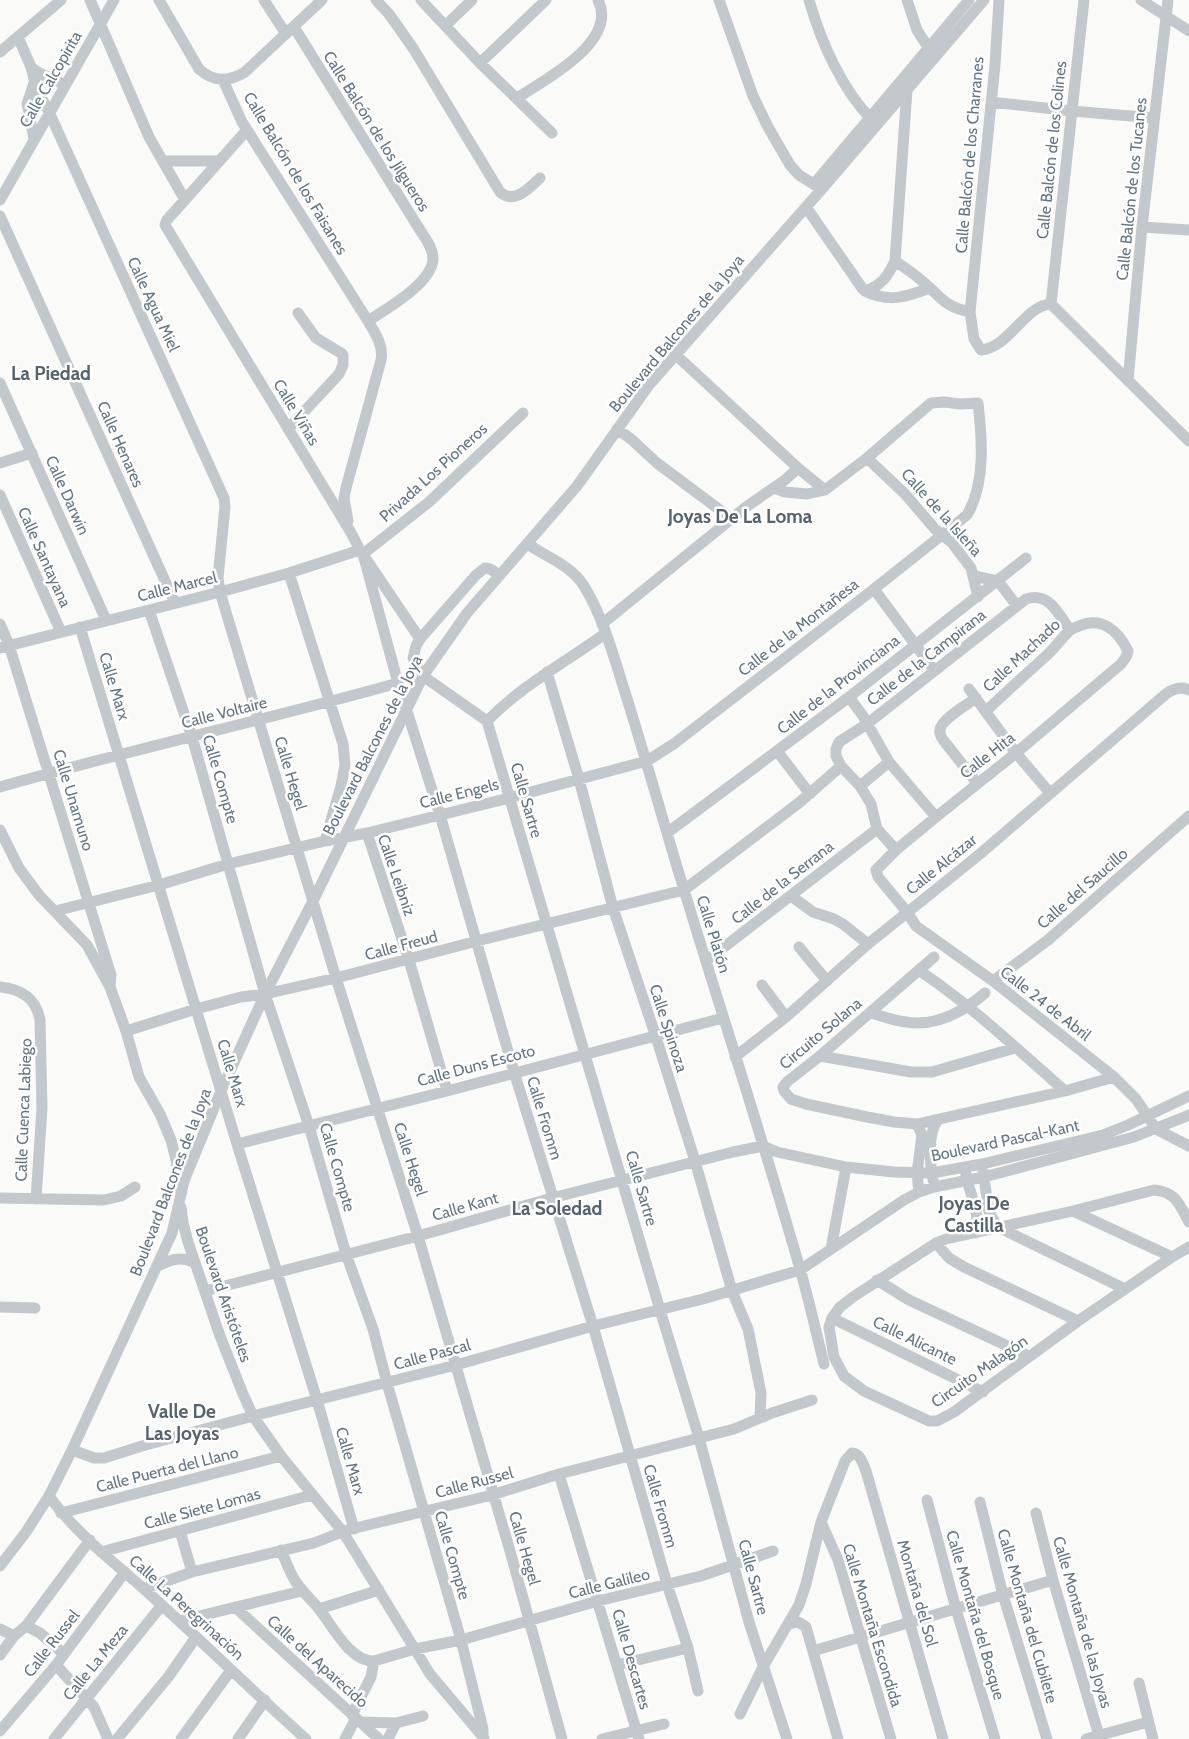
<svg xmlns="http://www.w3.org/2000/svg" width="1189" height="1739" font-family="Cabin,sans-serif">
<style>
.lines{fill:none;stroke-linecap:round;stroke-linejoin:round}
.minor{stroke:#c3c8cc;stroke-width:11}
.labels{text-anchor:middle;stroke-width:5;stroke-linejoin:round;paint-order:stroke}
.street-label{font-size:16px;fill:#657683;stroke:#fff}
.quarter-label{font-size:19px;font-weight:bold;fill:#57646e;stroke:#fff}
</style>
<rect width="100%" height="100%" fill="#fafaf8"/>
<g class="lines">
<path class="minor" d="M90,0L149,137L185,200
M159,0L199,69C213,82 229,82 245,72L322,0
M264,0L286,34
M376,0L389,14L413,48L500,192C515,205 529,188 540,178
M421,0L480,63L552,133
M719,0L753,96L768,127L790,165L799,175L820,188
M809,0C821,42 842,90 873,121
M907,0L917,30L931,52
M1141,0L1189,31
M446,25L472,0
M294,27L420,230C425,238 433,248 433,258C433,283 386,309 368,321
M18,37L31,67L37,90L49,112L224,498L225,507L218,578L220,592L336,978L418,1236L510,1551L562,1739
M0,52L61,0
M480,63L546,0
M31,67C43,79 52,74 64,86
M223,80L242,122L368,321C375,333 384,346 381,360L346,488L344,498L348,521
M517,98C544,80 619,42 598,0
M991,102L1072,111L1154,118
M247,130L167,220L165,225L350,531L360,550L420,639
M34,139L27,104L34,83
M163,161H219
M814,184L969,0
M0,200L114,0
M806,207L862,288L865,291C881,286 888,276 895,261L907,90
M0,216L175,603
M1142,227L1189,230
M895,261C904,267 913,273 921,280C942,297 942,306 970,312L974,339L981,350C1010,347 1025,305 1051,304
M865,291C889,303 906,297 930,288
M1051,304L1084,0
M1051,304L1189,441
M970,312L995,65L999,0
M676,355L798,468L825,490
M1128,381L1142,227L1168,0
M0,383L106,620
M523,413L429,502L363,554L398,683L440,815L514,1072L593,1326L667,1584L688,1648L698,1691
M288,429L339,374L343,365V355L341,353L316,338L298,313
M617,429L631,439L657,463L732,519
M867,458L905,494L935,529L952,543L971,568L978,597
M0,463L32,453
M0,495L61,632
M528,544C547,558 570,564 584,586C603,617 613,654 624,689C642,746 658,803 675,860C716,997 761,1132 800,1269C809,1300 816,1332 824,1364
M289,573L343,744L345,765L341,786L325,841L367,833L409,960L447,1091
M499,576C495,572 491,568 485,568L476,575L420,639L416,646L413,658L423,676L487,721L660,1310L699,1438L749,1622L787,1739
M974,576L998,581L1017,606
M874,589L934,670
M149,610L192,737L265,994L309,1126L346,1254L373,1329L387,1383L461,1640L483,1729V1737
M0,624L9,645L111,975L110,985
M602,624L746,507L785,480L798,468
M80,627L237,1144L317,1400L354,1529
M0,648L220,592L289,573L360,550
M547,672L579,779L613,908L655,1034L695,1161L732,1291L748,1329L761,1393L760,1418
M969,689L1016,753L1050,793
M849,697L863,716L889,762L936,817
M976,698C967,705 941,719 940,730C939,735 942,738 944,741L977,783
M986,711C1006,692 1026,674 1046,656C1054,649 1061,639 1069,631C1072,629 1076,627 1079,626C1102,616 1118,631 1128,651L1126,657L1121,664L1016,753L936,817L896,850L876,870L878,877L907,912L916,926L993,981L1114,1077L1136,1099L1156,1129L1189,1146
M487,721C522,685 566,662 606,633
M777,751L810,794
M860,786L889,762
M0,787C132,749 266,720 398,683
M0,830L19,868L39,895L87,945L110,987L126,1031L139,1077L160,1114L171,1140L176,1160L180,1188
M367,833L509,798L647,761L675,743L874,589L967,515C986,483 982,438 978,403L960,404L944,402L931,403L867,458L825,490L807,494L785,492L774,488
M667,833L849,697L1026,558
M896,850L877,829L871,804L860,786L841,766L836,756V749L839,742L867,724L1026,599C1049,591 1059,615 1070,630
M791,896L813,912L834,919L843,924L868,944
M55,911L159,885L228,864L325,841
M799,947L827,981
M934,957L820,1056L788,1081L783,1087L784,1091L791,1099L806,1104L867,1117L894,1122L917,1124L1065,1091L1114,1077
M706,961L877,829
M920,971C972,1006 1018,1050 1065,1091
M993,981L1048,940L1189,816
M762,985L786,1017
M0,987C21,989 36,998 40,1020L42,1108L36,1199
M871,1013C882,1016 894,1021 906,1022C936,1027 962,1013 985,993
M126,1031L196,1009L241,997L265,994L336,978L477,941L684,890L800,802L841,766
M820,1056L911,1072H932L1015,1048
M735,1057L786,1017L868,944L980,854L1167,693C1174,689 1181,686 1189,690
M917,1124L922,1135L917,1173L919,1192
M237,1144L447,1091L723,1018
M983,1171L989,1212L998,1227L1125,1289
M966,1174C970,1197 980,1209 976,1233
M933,1180C930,1164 927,1133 938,1120
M0,1198L104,1200L121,1196L135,1187
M181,1207L183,1223L188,1242L220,1336L243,1394L253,1416L281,1456L343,1532L430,1674L484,1738
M1073,1211L1172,1257
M1189,1222C1179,1204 1176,1192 1154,1190L1073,1211L946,1239L936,1243L853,1297L840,1307L832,1318L829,1327L834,1357L844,1376L864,1391L929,1421H937L954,1412L1078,1321L1172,1257L1189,1247
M936,1243L949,1258L964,1267L1078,1321
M831,1249L846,1167
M158,1266C171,1259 182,1256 195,1263
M877,1280L909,1300L1029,1356
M205,1291L418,1236L552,1198L733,1152L763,1146L777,1152L846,1167L894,1172L932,1173L982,1164L1103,1135L1128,1125L1189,1096
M0,1307L35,1308
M832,1318L983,1392
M72,1450L94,1458H104L142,1446L253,1416L456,1365L593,1326L703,1299L800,1270L904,1200L919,1192L934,1187L984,1177L1134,1137L1189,1115
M559,1474L639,1739
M49,1496C75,1532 111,1560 144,1589C199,1638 251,1690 306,1739
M927,1500L956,1609L995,1739
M980,1502L1003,1595L1047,1739
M61,1513L281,1456
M1036,1513L1053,1580L1100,1739
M821,1522L838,1560L891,1739
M180,1531L192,1572
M281,1550C285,1560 289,1570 294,1579C301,1591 311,1599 319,1609C332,1625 350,1662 374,1661L415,1649L461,1640L598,1601L701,1576L773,1551
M101,1552L312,1495
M0,1566L26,1532L49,1496L72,1450L172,1233L184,1181L221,1091L265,994L314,899L423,676L467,613L577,486L649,385L821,190L984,0
M144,1589L192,1572L314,1543L347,1530L492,1495L559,1474L734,1429L772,1413L812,1400
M235,1607L379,1739
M319,1609L379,1590
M179,1621L302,1591
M789,1624L798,1622L806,1627L838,1739
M26,1626L40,1633L64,1654
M0,1629L14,1636
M813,1651L1053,1580
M0,1655L14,1636L26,1626L90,1540
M56,1665L94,1707L108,1739
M617,1665L688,1648
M1139,1683L1153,1739
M740,1714L764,1665L799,1605L806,1584L821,1522L845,1461L852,1453C861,1454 863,1464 866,1471L943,1739
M352,1715L371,1677L374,1661
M361,1722L396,1723L423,1716
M0,1731L56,1665L125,1572
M54,1739L162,1605
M117,1739L169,1676L196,1637
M181,1739L231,1670
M238,1739L265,1700
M345,1739L356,1718
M388,1739L396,1723
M602,1739L664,1724
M1086,1739L1148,1722"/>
</g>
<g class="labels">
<g class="street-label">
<text transform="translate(50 79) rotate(-60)" y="6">Calle Calcopirita</text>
<text transform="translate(377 131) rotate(58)" y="6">Calle Balcón de los Jilgueros</text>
<text transform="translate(1051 150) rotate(-84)" y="6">Calle Balcón de los Colines</text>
<text transform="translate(969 155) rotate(-85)" y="6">Calle Balcón de los Charranes</text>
<text transform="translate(296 173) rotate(59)" y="6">Calle Balcón de los Faisanes</text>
<text transform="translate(1131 189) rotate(-84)" y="6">Calle Balcón de los Tucanes</text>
<text transform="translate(154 304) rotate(65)" y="6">Calle Agua Miel</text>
<text transform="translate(676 333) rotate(-50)" y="6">Boulevard Balcones de la Joya</text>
<text transform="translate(297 412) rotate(59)" y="6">Calle Viñas</text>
<text transform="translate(121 444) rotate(66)" y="6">Calle Henares</text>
<text transform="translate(433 472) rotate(-42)" y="6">Privada Los Pioneros</text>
<text transform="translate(68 495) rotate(66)" y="6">Calle Darwin</text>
<text transform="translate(942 512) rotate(48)" y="6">Calle de la Isleña</text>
<text transform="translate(45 557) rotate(66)" y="6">Calle Santayana</text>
<text transform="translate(177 586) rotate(-14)" y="6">Calle Marcel</text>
<text transform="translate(798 627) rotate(-38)" y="6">Calle de la Montañesa</text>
<text transform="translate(1021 655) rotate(-43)" y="6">Calle Machado</text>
<text transform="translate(926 657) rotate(-38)" y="6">Calle de la Campirana</text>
<text transform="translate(838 684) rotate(-38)" y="6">Calle de la Provinciana</text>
<text transform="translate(115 686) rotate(73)" y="6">Calle Marx</text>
<text transform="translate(224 712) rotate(-14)" y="6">Calle Voltaire</text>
<text transform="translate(372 745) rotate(-63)" y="6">Boulevard Balcones de la Joya</text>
<text transform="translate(987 755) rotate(-38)" y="6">Calle Hita</text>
<text transform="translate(291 773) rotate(73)" y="6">Calle Hegel</text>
<text transform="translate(221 779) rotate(74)" y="6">Calle Compte</text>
<text transform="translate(459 793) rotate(-14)" y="6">Calle Engels</text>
<text transform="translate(74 800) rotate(73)" y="6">Calle Unamuno</text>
<text transform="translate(527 800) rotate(74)" y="6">Calle Sartre</text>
<text transform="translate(941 864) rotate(-39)" y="6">Calle Alcázar</text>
<text transform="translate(397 875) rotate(71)" y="6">Calle Leibniz</text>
<text transform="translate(782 882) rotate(-38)" y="6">Calle de la Serrana</text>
<text transform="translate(1082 888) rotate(-41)" y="6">Calle del Saucillo</text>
<text transform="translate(714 934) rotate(73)" y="6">Calle Platón</text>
<text transform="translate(401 945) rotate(-15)" y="6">Calle Freud</text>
<text transform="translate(1046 1003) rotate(38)" y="6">Calle 24 de Abril</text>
<text transform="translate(669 1028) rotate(72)" y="6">Calle Spinoza</text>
<text transform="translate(820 1033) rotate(-40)" y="6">Circuito Solana</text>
<text transform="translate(476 1065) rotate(-15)" y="6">Calle Duns Escoto</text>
<text transform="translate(233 1073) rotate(73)" y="6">Calle Marx</text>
<text transform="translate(23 1110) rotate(-88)" y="6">Calle Cuenca Labiego</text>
<text transform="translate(545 1118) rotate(73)" y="6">Calle Fromm</text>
<text transform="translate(1005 1140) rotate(-12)" y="6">Boulevard Pascal-Kant</text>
<text transform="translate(411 1159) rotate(72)" y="6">Calle Hegel</text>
<text transform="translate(338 1167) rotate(74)" y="6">Calle Compte</text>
<text transform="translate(170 1182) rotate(-69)" y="6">Boulevard Balcones de la Joya</text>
<text transform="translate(642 1188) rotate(74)" y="6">Calle Sartre</text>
<text transform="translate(465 1206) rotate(-16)" y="6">Calle Kant</text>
<text transform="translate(224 1294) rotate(71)" y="6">Boulevard Aristóteles</text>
<text transform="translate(915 1340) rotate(26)" y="6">Calle Alicante</text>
<text transform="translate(432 1354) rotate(-15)" y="6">Calle Pascal</text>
<text transform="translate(979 1371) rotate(-35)" y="6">Circuito Malagón</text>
<text transform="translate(351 1461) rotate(74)" y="6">Calle Marx</text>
<text transform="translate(167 1469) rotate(-14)" y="6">Calle Puerta del Llano</text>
<text transform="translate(474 1482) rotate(-15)" y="6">Calle Russel</text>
<text transform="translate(661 1506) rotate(74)" y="6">Calle Fromm</text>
<text transform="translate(202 1508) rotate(-15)" y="6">Calle Siete Lomas</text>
<text transform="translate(525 1548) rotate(74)" y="6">Calle Hegel</text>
<text transform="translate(453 1555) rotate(74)" y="6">Calle Compte</text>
<text transform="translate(754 1577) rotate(75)" y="6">Calle Sartre</text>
<text transform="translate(609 1583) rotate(-14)" y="6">Calle Galileo</text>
<text transform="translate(918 1593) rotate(74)" y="6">Montaña del Sol</text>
<text transform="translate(187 1607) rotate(42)" y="6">Calle La Peregrinación</text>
<text transform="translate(976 1615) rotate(74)" y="6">Calle Montaña del Bosque</text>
<text transform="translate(1028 1616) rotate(74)" y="6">Calle Montaña del Cubilete</text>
<text transform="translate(1083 1622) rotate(74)" y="6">Calle Montaña de las Joyas</text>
<text transform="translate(873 1625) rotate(73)" y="6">Calle Montaña Escondida</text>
<text transform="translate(51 1643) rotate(-52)" y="6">Calle Russel</text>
<text transform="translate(632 1659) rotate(74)" y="6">Calle Descartes</text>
<text transform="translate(318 1661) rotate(42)" y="6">Calle del Aparecido</text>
<text transform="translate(95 1662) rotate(-51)" y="6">Calle La Meza</text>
</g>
<g class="quarter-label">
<text x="51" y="380">La Piedad</text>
<text x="740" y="523">Joyas De La Loma</text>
<text x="974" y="1210">Joyas De<tspan x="974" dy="22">Castilla</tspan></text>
<text x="557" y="1215">La Soledad</text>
<text x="182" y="1418">Valle De<tspan x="182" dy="22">Las Joyas</tspan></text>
</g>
</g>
</svg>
